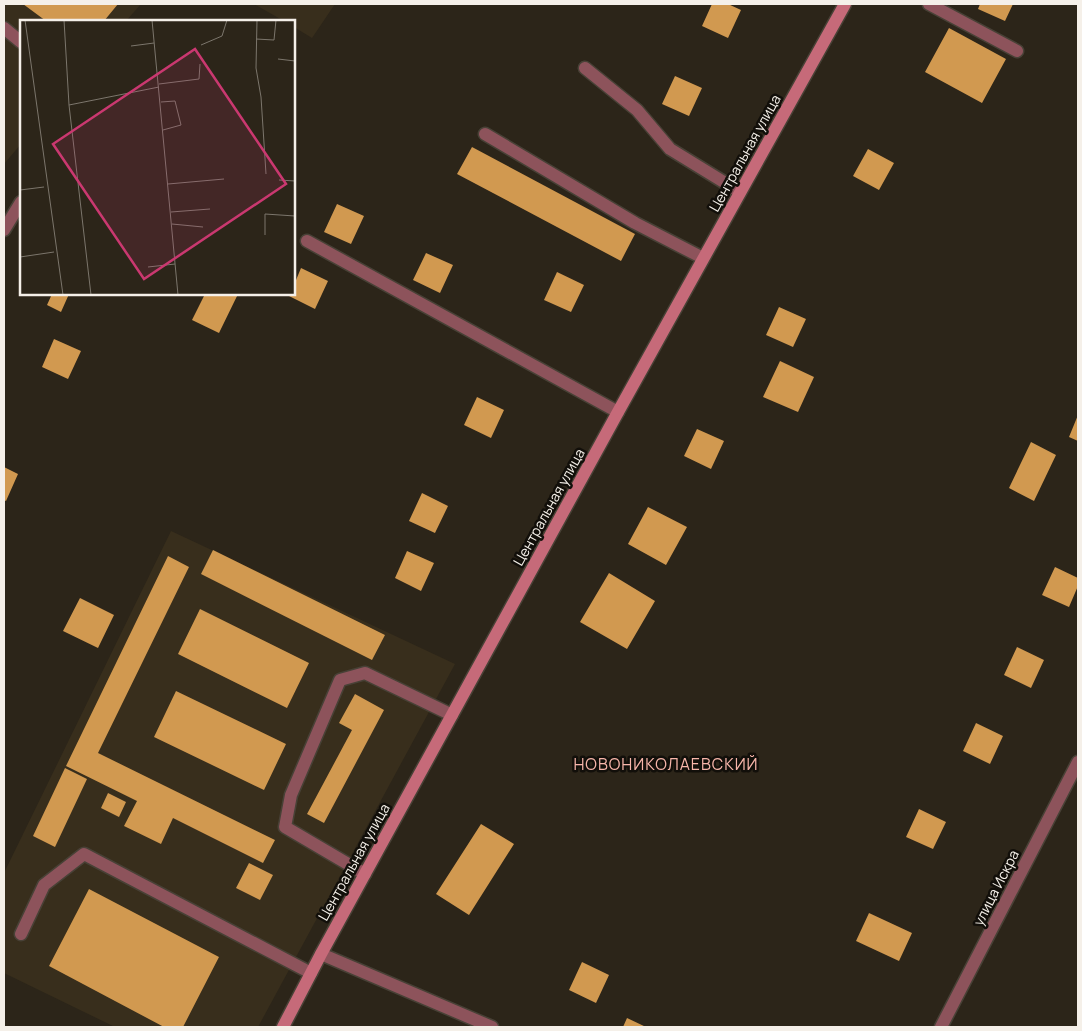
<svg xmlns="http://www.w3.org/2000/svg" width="1082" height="1031" font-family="Manrope,sans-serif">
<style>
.built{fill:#382e1c}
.building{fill:#d19950}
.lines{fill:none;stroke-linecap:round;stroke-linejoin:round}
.lane-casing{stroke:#484136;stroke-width:15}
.street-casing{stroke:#484136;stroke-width:15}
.secondary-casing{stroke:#484136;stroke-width:15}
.lane{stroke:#8d535b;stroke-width:12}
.street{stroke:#8d535b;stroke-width:12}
.secondary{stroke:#c66a79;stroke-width:12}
.labels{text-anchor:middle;stroke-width:5;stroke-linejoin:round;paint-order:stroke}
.street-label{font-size:14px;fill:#f5f0e9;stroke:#120f0a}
.quarter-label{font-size:16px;letter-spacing:1px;fill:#f8b6aa;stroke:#120f0a}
.inset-road{fill:none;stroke:#7c766c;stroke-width:1}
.view{fill:#ca3870;fill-opacity:0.15;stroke:#ca3870;stroke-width:2.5}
.inset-edge{fill:none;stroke:#f5f0e9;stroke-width:2.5}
</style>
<rect width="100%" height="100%" fill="#2c2519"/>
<path class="built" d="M4,4H141L126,21H21V144L4,164Z
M254,4H335L312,38L294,27V21H284Z
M171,531L455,664L258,1027H115L4,973V873Z"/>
<path class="building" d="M23,4H118L104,21H46Z
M712,4H728L741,10L728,38L702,26Z
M980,4H1013L1005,21L978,9Z
M949,28L1006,59L982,103L925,72Z
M675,76L702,88L689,116L662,104Z
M472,147L635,234L621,261L457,174Z
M868,149L894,163L879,190L853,176Z
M337,204L364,216L351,244L324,232Z
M426,253L453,265L440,293L413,280Z
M301,268L328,281L315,309L289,296L290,294H294V285Z
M557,272L584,285L571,312L544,300Z
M52,294H69L61,312L47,305Z
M205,294H238L219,333L192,320Z
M779,307L806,319L793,347L766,335Z
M54,339L81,351L68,379L42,367Z
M780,361L814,377L798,412L763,397Z
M477,397L504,410L491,438L464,425Z
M1078,415V441L1069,437Z
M697,429L724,441L711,469L684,456Z
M1031,442L1056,455L1034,501L1009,488Z
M4,467L18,474L6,501L4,500Z
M422,493L448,506L435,533L409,521Z
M648,507L687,527L666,565L628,544Z
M213,550L385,635L372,660L201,574Z
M407,551L434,563L421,591L395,578Z
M168,556L189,567L98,753L275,840L263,863L173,818L161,844L124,826L137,801L66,766Z
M1055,567L1078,578V586L1069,607L1042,595Z
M609,573L655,601L627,649L580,622Z
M80,598L114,615L98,648L63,631Z
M200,609L309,663L287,708L178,654Z
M1017,647L1044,660L1031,688L1004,675Z
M176,691L286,744L264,790L154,737Z
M355,694L384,710L324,823L307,814L352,730L339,723Z
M976,723L1003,736L990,764L963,751Z
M65,768L87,779L55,847L33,836Z
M108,793L126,802L119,817L101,808Z
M919,809L946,822L933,849L906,837Z
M481,824L514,844L469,915L436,894Z
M249,863L273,875L260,900L236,888Z
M89,889L219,957L183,1027H164L49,966Z
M869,913L912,933L899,961L856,941Z
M582,962L609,975L596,1003L569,990Z
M627,1018L646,1027H623Z"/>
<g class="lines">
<g class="lane-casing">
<path id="lane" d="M929,4L1017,51
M4,28L21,42
M585,68L637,110L670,149L740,192
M485,134L635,223L703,258
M307,241L618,412
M365,874L285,827L291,795L340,680L365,673L452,715
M21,934L44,885L84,854L311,973"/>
</g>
<g class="street-casing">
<path id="street" d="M4,230L21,202
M321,954L492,1027
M941,1027L1078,762"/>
</g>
<g class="secondary-casing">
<path id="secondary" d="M283,1027L321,954L618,412L845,4"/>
</g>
<use href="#lane" class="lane"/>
<use href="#street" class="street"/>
<use href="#secondary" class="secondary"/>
</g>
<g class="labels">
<g class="street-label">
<text transform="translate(745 153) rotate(-61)" y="5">Центральная улица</text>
<text transform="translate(549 507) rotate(-61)" y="5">Центральная улица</text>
<text transform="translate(354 862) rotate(-61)" y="5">Центральная улица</text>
<text transform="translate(996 888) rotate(-63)" y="5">улица Искра</text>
</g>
<g class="quarter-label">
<text x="666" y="770">НОВОНИКОЛАЕВСКИЙ</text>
</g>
</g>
<g transform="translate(20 20)">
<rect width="275" height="275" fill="#2c2519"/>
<path class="inset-road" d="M5,0L43,275M44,0L49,85L71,275M132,0L158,275M237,0L236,48L241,77L246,154M236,19L254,20L256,0M181,25L202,16L207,0M111,26L134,23M258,39L275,41M139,64L179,59L180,44M141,82L155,81L161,105L143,110M49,85L139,67M259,160L275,161M148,164L204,159M0,170L24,167M151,192L190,189M152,204L183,207M245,215V194L275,196M0,237L34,232M128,247L155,244"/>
<path class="view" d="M175,29L266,164L124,259L33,124Z"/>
<rect width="275" height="275" class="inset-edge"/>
</g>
<rect width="1082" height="1031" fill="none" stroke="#f5f0e9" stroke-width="10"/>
</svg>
